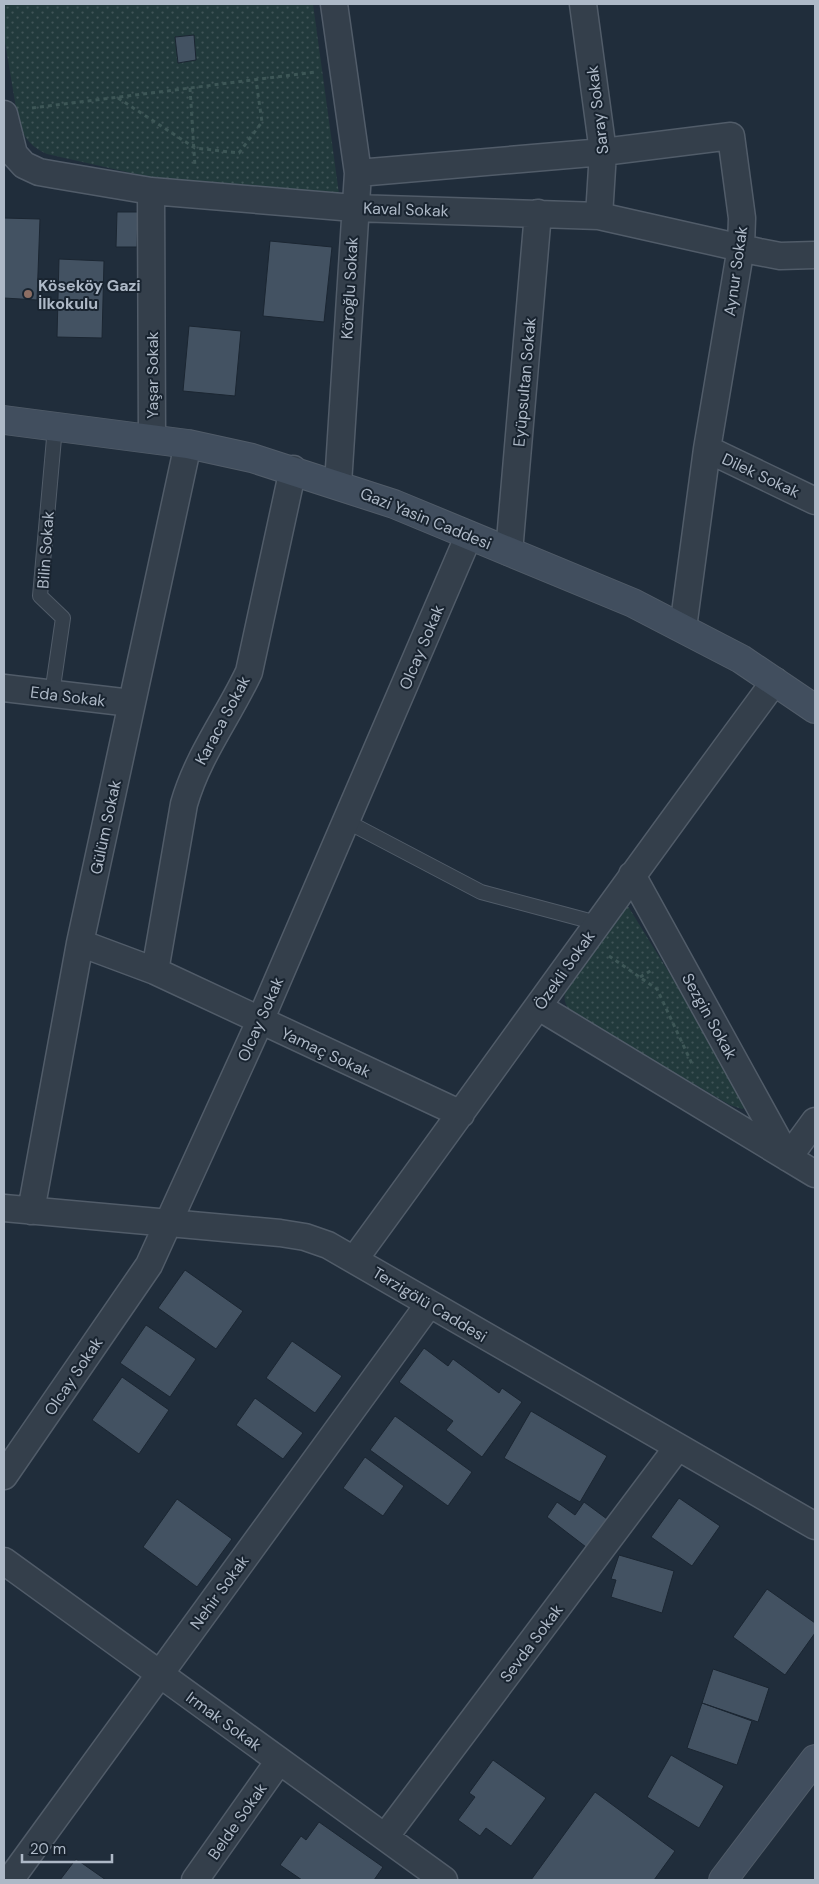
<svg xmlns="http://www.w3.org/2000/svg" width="819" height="1884" font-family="'DM Sans',sans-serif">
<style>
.green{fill:url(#green-dots)}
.building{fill:#435262;stroke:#1b2632}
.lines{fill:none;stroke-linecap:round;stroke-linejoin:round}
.lane-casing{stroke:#515c69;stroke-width:16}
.street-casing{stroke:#515c69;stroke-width:29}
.secondary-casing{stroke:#515c69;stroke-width:30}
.path{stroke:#3d5656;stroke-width:3;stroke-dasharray:4 4;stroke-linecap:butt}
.lane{stroke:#343f4b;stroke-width:14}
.street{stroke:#343f4b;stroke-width:26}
.secondary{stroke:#414e5e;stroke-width:28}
.education-dot{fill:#8d6e63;stroke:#192430;stroke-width:2}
.labels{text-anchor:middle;stroke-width:4;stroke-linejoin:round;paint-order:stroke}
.street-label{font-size:16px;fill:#aeb9c7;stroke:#192430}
.poi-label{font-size:16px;font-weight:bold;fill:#aeb9c7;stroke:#192430;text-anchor:start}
</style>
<defs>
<pattern id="green-dots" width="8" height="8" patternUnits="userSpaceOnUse" patternTransform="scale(1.25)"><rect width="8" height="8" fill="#223a3c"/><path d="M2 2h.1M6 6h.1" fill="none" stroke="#405457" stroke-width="1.8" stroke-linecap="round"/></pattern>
</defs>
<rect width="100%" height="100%" fill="#202d3b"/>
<path class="green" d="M4,4H313L339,194L149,177L47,154C33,148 26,140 19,126L4,36Z
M626,903L749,1102L747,1107L742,1109L730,1105L576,1015C567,1009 562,1002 566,990Z"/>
<path class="building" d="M194,35L196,60L178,63L175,37Z
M117,212H138L137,247H116Z
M4,218L40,219L37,300L4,298Z
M270,241L332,247L324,322L263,316Z
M59,259L104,261L102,338L57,337Z
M189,326L241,331L235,396L183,391Z
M185,1270L243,1311L216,1349L158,1308Z
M146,1325L196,1359L170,1397L120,1363Z
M292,1341L342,1376L315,1413L266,1378Z
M424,1348L448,1366L453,1359L499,1393L502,1388L522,1402L482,1457L446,1430L453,1421L399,1382Z
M122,1377L169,1410L139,1454L92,1420Z
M255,1398L303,1433L283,1459L236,1425Z
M531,1411L607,1456L580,1502L504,1458Z
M395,1416L472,1472L448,1506L370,1450Z
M365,1457L404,1486L383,1516L343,1488Z
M679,1498L720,1526L692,1566L651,1537Z
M177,1499L232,1539L197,1587L143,1547Z
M557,1502L575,1515L584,1502L607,1519L586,1547L547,1517Z
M619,1555L674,1571L662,1613L611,1597L616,1580L611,1579Z
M767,1589L815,1623V1633L785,1675L733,1637Z
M713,1669L769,1688L758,1722L702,1703Z
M702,1703L752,1721L737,1765L687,1748Z
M671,1755L724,1786L699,1828L647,1797Z
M493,1760L546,1798L511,1846L486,1828L480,1836L458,1820L475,1797L469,1793Z
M595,1792L675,1851L654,1880H531Z
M319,1822L383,1867L374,1880H302L280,1865L301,1836L306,1840Z
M76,1859L106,1880H60Z"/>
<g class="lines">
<g class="lane-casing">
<path id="lane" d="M52,694L63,618L40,596L55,427
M346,821L481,892L597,923"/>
</g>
<g class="street-casing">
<path id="street" d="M334,4L358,173L338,484
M583,4L603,152L599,216
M4,114L14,154L24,165L39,172L56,175L151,191L354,208L599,216L759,252L780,256L815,255
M358,173L603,152L731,136L742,218L741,247L707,449L683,628
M151,191L152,439
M707,449L815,501
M509,552L538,213
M4,688L131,703
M632,875L788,1158L815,1121
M80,943L155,971L461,1114
M155,971L184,804C198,755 228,717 249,672L293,469
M539,1007L815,1174
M4,1208L280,1233L305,1237L328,1245L815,1526
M31,1211L80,943L188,444
M354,1260C495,1067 633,873 775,681
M4,1476L149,1265L260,1021L469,535
M4,1561L444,1880
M385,1837L677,1448
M10,1880L429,1304
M195,1880L279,1761"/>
</g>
<g class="secondary-casing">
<path id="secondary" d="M4,420L188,444L252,458L394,504L633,603L741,659L815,709
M723,1880L815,1759"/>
</g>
<path class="path" d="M190,88L195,167
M118,98L195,148L239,153L262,122L256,80
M32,108L316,72
M609,956L657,989L693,1066
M640,977L652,970"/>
<use href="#lane" class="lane"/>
<use href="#street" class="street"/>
<use href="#secondary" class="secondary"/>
</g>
<circle class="education-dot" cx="28" cy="294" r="5"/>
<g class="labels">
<g class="street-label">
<text transform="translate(597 110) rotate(-97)" y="6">Saray Sokak</text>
<text transform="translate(406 209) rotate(2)" y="6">Kaval Sokak</text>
<text transform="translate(735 271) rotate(-82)" y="6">Aynur Sokak</text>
<text transform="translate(349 288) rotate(-87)" y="6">Köroğlu Sokak</text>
<text transform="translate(152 375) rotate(-90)" y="6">Yaşar Sokak</text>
<text transform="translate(524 382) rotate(-85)" y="6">Eyüpsultan Sokak</text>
<text transform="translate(761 475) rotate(25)" y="6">Dilek Sokak</text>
<text transform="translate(426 518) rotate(22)" y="6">Gazi Yasin Caddesi</text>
<text transform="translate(45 550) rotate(-86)" y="6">Bilin Sokak</text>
<text transform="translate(421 647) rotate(-67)" y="6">Olcay Sokak</text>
<text transform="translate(68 696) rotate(7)" y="6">Eda Sokak</text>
<text transform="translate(222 720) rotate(-62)" y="6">Karaca Sokak</text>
<text transform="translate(105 827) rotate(-78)" y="6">Gülüm Sokak</text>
<text transform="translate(564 970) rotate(-55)" y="6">Özekli Sokak</text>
<text transform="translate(710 1016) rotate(61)" y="6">Sezgin Sokak</text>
<text transform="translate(260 1019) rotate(-66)" y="6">Olcay Sokak</text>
<text transform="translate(326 1052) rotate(25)" y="6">Yamaç Sokak</text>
<text transform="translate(430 1304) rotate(31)" y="6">Terzigölü Caddesi</text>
<text transform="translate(73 1376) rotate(-56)" y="6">Olcay Sokak</text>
<text transform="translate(219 1592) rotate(-54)" y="6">Nehir Sokak</text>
<text transform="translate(531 1643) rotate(-53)" y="6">Sevda Sokak</text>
<text transform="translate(224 1721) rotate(36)" y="6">Irmak Sokak</text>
<text transform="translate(237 1821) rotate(-55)" y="6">Belde Sokak</text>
</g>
<g class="poi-label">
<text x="38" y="291">Köseköy Gazi<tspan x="38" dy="18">İlkokulu</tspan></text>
</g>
</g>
<rect width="819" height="1884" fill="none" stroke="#aeb9c7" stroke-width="10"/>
<path d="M22 1854v8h90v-8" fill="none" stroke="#aeb9c7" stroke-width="2.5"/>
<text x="30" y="1854" font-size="15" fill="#aeb9c7" stroke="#192430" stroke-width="4" paint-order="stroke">20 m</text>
</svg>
